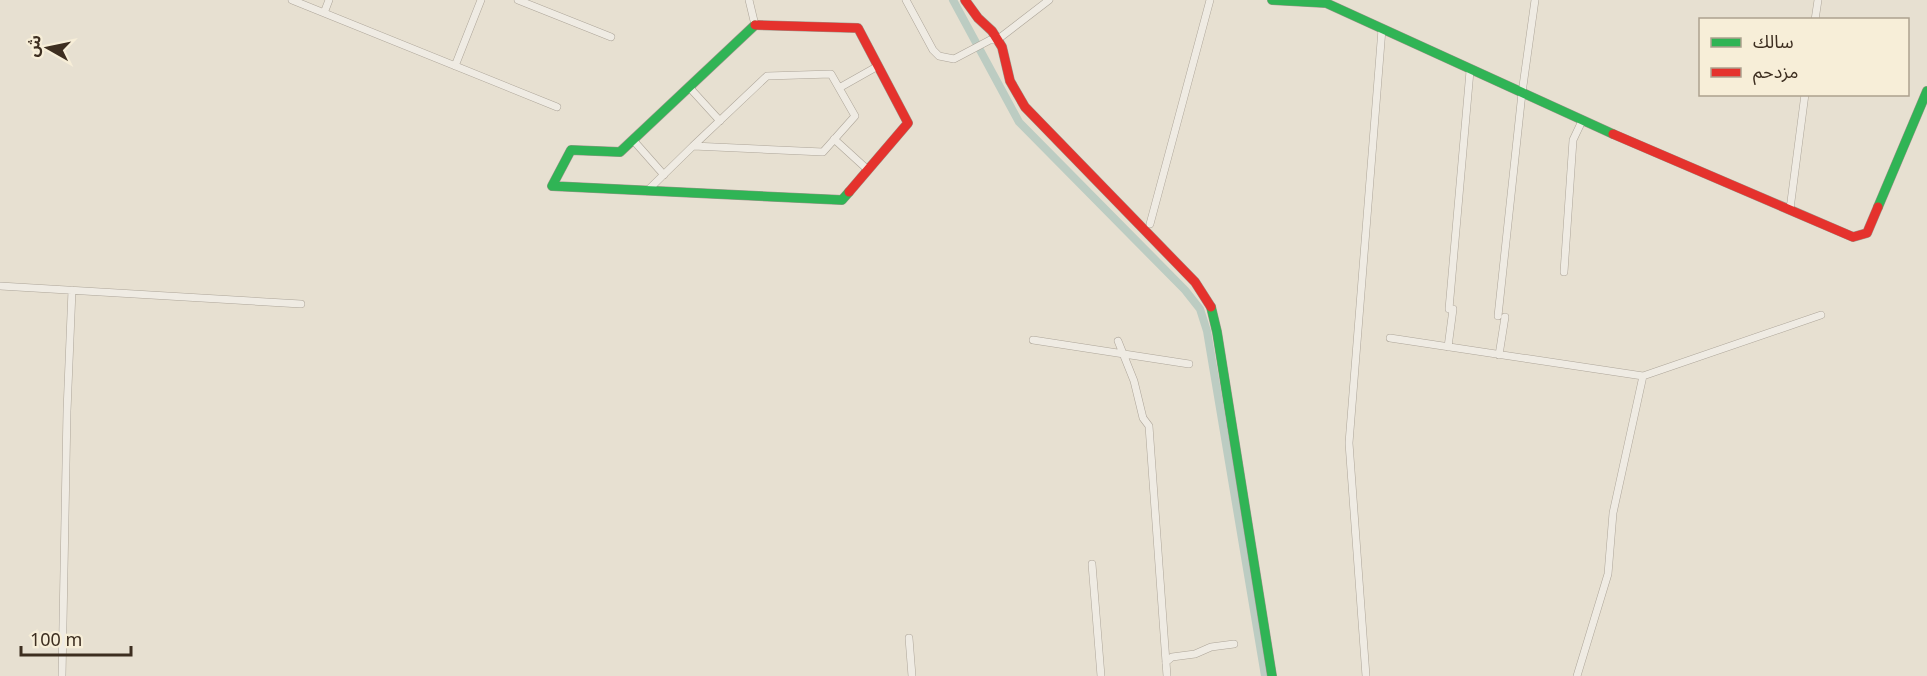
<svg xmlns="http://www.w3.org/2000/svg" width="1927" height="676" font-family="Georgia,'Noto Sans Arabic',serif">
<style>
.lines{fill:none;stroke-linecap:round;stroke-linejoin:round}
.canal{stroke:#bcccc2;stroke-width:8}
.street-casing{stroke:#ada599;stroke-width:8}
.fast-casing{stroke:#9c958a;stroke-width:10}
.jam-casing{stroke:#9c958a;stroke-width:10}
.street{stroke:#efebe3;stroke-width:7}
.fast{stroke:#30b455;stroke-width:9}
.jam{stroke:#e5322d;stroke-width:9}
</style>
<rect width="100%" height="100%" fill="#e7e0d1"/>
<g class="lines">
<path class="canal" d="M953,0L1019,122L1185,290L1200,309L1207,331L1265,676"/>
<g class="street-casing">
<path id="street" d="M292,0L557,107
M518,0L611,37
M749,0L755,25
M906,0L933,50L939,56L954,59L990,40H997L1049,0
M324,13L329,0
M1815,20L1818,0
M455,66L481,0
M689,87L720,121
M839,88L878,66
M834,139L868,170
M633,140L664,175
M647,191L693,146L823,152L855,116L831,74L767,76L693,146
M1790,209L1805,94
M1150,224L1210,0
M1564,272L1573,140L1582,121
M0,286L301,304
M1449,309L1470,71
M1498,316L1522,93L1535,0
M1390,338L1643,376L1821,315
M1033,340L1189,364
M1118,341L1134,381L1143,418L1149,426L1167,676
M1448,347L1453,309
M1499,355L1505,317
M1092,564L1101,676
M909,638L912,676
M1166,662L1172,657L1195,654L1211,647L1234,644
M62,676L67,411L72,290
M1366,676L1349,443L1382,29
M1577,676L1608,574L1613,513L1643,376"/>
</g>
<g class="fast-casing">
<path id="fast" d="M1272,0L1326,3L1613,134
M755,25L620,152L571,150L552,186L842,200L849,192
M1878,207L1927,91
M1211,307L1217,332L1272,676"/>
</g>
<g class="jam-casing">
<path id="jam" d="M965,0L978,18L992,31L1002,47L1010,81L1025,107L1195,282L1211,307
M755,25L858,28L908,123L849,192
M1613,134L1853,237L1867,233L1878,207"/>
</g>
<use href="#street" class="street"/>
<use href="#fast" class="fast"/>
<use href="#jam" class="jam"/>
</g>
<rect x="1699" y="18" width="210" height="78" fill="#f7eed8" stroke="#ada18e" stroke-width="1.5"/>
<rect x="1711" y="38" width="30" height="9" fill="#30b455" stroke="#ada18e" stroke-width="1.5"/>
<text x="1753" y="48" font-size="18" fill="#3d2e20">سالك</text>
<rect x="1711" y="68" width="30" height="9" fill="#e5322d" stroke="#ada18e" stroke-width="1.5"/>
<text x="1753" y="78" font-size="18" fill="#3d2e20">مزدحم</text>
<g transform="translate(48 48) rotate(279)" stroke="#f7eed8" stroke-width="4.5" paint-order="stroke">
<path d="M0-4.5L10 22L0 15L-10 22Z" fill="#3d2e20"/>
<text y="-9" font-size="16" font-weight="bold" text-anchor="middle" fill="#3d2e20">ش</text>
</g>
<path d="M21 646v9h110v-9" fill="none" stroke="#3d2e20" stroke-width="3"/>
<text x="30" y="646" font-size="18" fill="#3d2e20" stroke="#f7eed8" stroke-width="4.5" paint-order="stroke">100 m</text>
</svg>
